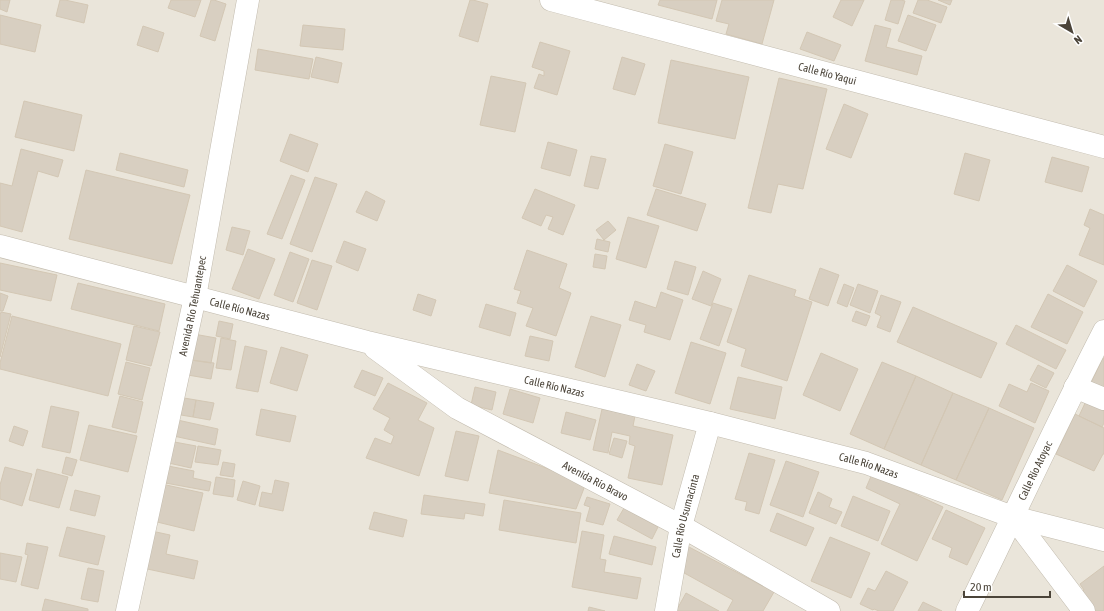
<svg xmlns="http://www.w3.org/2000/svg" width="1104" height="611" font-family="'Asap Condensed',sans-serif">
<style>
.residential{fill:#eae5da}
.building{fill:#d8cfc1;stroke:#d3c7b4}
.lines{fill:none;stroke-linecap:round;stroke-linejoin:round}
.street-casing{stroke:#c2bbae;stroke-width:23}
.street{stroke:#fff;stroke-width:22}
.labels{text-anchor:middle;stroke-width:3.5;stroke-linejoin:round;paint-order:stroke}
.street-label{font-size:11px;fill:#4b4439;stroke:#fff}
</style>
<rect width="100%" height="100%" fill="#f6f3ec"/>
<path class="residential" d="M0,0H1104V611H0Z"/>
<path class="building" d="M0,0H10L7,12L0,9Z
M60,0H65L88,5L84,23L56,16Z
M171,0H201L195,17L168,8Z
M211,0H214L226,4L215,41L200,36Z
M470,0H473L488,4L478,42L459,36Z
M660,0H717L712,19L658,5Z
M722,0H774L762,44L726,34L729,24L716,21Z
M841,0H864L852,26L833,17Z
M891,0H901L905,1L898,24L885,20Z
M918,0H927L947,7L941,23L913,13Z
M938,0H952L950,5Z
M0,15L41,25L35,52L0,44Z
M908,15L936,25L926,51L898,41Z
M303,25L345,29L343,50L300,46Z
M875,25L891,29L886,47L922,56L917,75L865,61Z
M143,26L164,33L158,52L137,45Z
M807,32L841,45L834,61L800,49Z
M540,42L570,51L557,95L534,88L539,74L544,76V71L532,67Z
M258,49L313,59L309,79L255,70Z
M316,57L342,63L338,83L311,77Z
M622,57L645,64L635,95L613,89Z
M671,60L749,77L735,139L658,123Z
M491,76L526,83L515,132L480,125Z
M779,78L827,89L803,189L778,184L771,213L748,208Z
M24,101L82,115L74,151L15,137Z
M844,104L868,114L851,158L826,149Z
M290,134L318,144L308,172L280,161Z
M548,142L577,150L570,176L541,168Z
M665,144L693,152L681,194L653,186Z
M21,149L63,160L58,177L38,171L22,232L0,226V183L12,186Z
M120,153L188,170L184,187L116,170Z
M965,153L990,160L979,201L954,194Z
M591,156L606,159L598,189L584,186Z
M1052,157L1089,167L1082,192L1045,182Z
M86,170L190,195L172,264L69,239Z
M291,175L305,180L282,239L267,234Z
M315,177L337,184L312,252L290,244Z
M535,189L575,205L563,235L548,229L553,217L546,215L541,226L522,218Z
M656,189L706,204L697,231L647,215Z
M366,191L385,201L377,221L356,212Z
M1090,209L1104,215V265L1079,255L1090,228L1084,225Z
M628,217L659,226L646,268L616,259Z
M608,221L616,230L604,240L596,230Z
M232,227L250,231L243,255L226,250Z
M597,239L610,242L608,252L595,249Z
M344,241L366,249L358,271L336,262Z
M248,249L275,259L259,299L232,289Z
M527,250L567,264L559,288L571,293L556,336L526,326L533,308L517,303L521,291L514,289Z
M290,252L309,259L293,302L274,295Z
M595,254L607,256L605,269L593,267Z
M312,260L332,266L317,310L297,303Z
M675,261L696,267L688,295L667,289Z
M0,263L57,275L51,301L0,290Z
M1067,265L1097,281L1084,307L1053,291Z
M820,268L839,275L828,306L809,299Z
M703,271L721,279L711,306L692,299Z
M749,275L796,290L794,296L812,302L787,381L741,366L746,349L727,342Z
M78,283L165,304L159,331L71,309Z
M844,284L854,288L847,307L837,303Z
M858,284L878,291L870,313L850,305Z
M661,292L683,300L670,340L644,332L646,325L629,320L635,301L656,308Z
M0,293L8,296L3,311H0Z
M418,294L436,300L431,316L413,310Z
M1048,294L1083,312L1067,344L1031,327Z
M881,295L901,302L890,332L877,327L881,316L875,313Z
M713,303L732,309L719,346L700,339Z
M486,304L516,313L510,336L479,327Z
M913,307L997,343L981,378L897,342Z
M856,311L870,316L866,326L852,321Z
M1,312L11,314L0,357V315Z
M12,316L121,344L108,396L0,369V363Z
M591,316L621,325L605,377L575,367Z
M219,321L233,324L230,339L216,336Z
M1016,325L1066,350L1056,369L1006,344Z
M134,326L160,332L151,366L126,360Z
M188,333L216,338L211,363L184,359Z
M530,336L553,341L549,361L525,356Z
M221,338L236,341L231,370L216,368Z
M691,342L726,353L710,404L675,393Z
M245,346L267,351L258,392L236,388Z
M281,347L308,355L297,391L270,383Z
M821,353L858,369L840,411L803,395Z
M1103,358H1104V391L1090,385Z
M184,359L214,363L211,379L182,374Z
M126,362L150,368L142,400L118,394Z
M882,362L916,376L884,449L850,434Z
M637,364L655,371L646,391L629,385Z
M1038,365L1054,373L1046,388L1030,380Z
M362,370L383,378L375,396L354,387Z
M916,376L953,393L921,465L884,449Z
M738,377L782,387L775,419L730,409Z
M388,383L427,403L418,420L434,428L419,476L366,458L375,438L391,444L394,436L384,430L390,418L373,409Z
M1031,383L1049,391L1035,423L999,406L1009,384L1027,392Z
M475,387L496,392L492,410L471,405Z
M510,389L540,398L533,423L503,414Z
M953,393L989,408L956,480L921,465Z
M120,396L143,402L136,433L112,427Z
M178,397L196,400L193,417L175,414Z
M196,400L214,403L210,420L193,417Z
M1086,401L1104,410V423L1102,427L1079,416Z
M51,406L79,412L70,453L42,447Z
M989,408L1034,428L1002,500L956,480Z
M261,409L296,416L290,442L256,435Z
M602,409L635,416L633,426L673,435L662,485L628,478L635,446L629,444L630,436L612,432L608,453L593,450Z
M566,412L596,420L590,440L561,433Z
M1075,414L1104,428V454H1103L1094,471L1056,454Z
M173,419L218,429L215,445L169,435Z
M89,425L137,436L128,472L80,460Z
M14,426L28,431L23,446L9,441Z
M456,431L479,436L468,481L445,476Z
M614,438L627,441L622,458L609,454Z
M169,441L196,446L191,468L164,462Z
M198,446L221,450L218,465L195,462Z
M498,450L586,483L576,509L489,493Z
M749,453L775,460L759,514L745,510L747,502L735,499Z
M66,457L77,460L72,476L62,473Z
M786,461L819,472L803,517L770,505Z
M223,462L235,464L233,477L220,475Z
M163,465L194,471L193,478L211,482L209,491L160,482Z
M5,467L32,474L22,506L0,499V485Z
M37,469L68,477L59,508L29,500Z
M872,474L943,507L917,561L881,544L900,504L866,488Z
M216,477L235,480L233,497L213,494Z
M275,480L289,483L283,511L259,506L262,492L272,494Z
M243,481L260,486L255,505L237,500Z
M157,483L203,493L194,531L149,520Z
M75,490L100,496L95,516L70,510Z
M818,492L832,499L829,507L842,512L836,524L809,513Z
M424,495L485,504L483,516L465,513L464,519L421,514Z
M853,496L890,511L878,541L841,526Z
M587,497L610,504L603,525L586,521L590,507L584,505Z
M504,500L581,513L576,543L499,530Z
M624,508L658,527L652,539L617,520Z
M946,510L985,528L967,565L949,557L952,548L932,539Z
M374,512L407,520L403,537L369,529Z
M777,513L814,528L806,546L770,531Z
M67,527L105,536L98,565L59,556Z
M147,530L170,535L166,554L198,561L194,579L138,567Z
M582,531L604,535L600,559L606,560L604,572L641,578L637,599L572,587Z
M614,536L656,547L652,565L609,554Z
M830,537L870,553L851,598L811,581Z
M27,543L48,547L38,589L21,585L28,555L25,554Z
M689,547L774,592L763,611H727L733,600L677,569Z
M0,553L22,557L16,582L0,579Z
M1104,566V611H1092L1079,594L1084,590L1080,584Z
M88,568L104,571L98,602L81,599Z
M886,571L908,582L893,611H879L874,609L873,610L860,604L868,588L875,591Z
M686,593L719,611H676Z
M45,599L88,609V611H42Z
M923,602L942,611H918Z
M589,607L605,611H588Z"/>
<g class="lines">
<g class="street-casing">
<g id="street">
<path id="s1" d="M551,0L1104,147"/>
<path id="s2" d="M0,246L367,342L710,423L866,463L1013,517L1104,540"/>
<path id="s3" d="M375,348L457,408L681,526L829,611"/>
<path d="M1075,387L1104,399"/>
<path d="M1013,517L1084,611"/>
<path id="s4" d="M127,611L195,297L248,0"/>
<path id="s5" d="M666,611L681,526L710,423"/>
<path id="s6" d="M967,611C1013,518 1056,424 1104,331"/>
</g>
</g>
<use href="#street" class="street"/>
</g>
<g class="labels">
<g class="street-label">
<text dy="4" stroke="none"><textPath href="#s1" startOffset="286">Calle Río Yaqui</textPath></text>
<text dy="4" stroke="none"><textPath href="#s4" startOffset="312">Avenida Río Tehuantepec</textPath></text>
<text dy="4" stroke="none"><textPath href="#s2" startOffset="248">Calle Río Nazas</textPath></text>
<text dy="4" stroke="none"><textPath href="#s2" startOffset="572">Calle Río Nazas</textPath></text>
<text dy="4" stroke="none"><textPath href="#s2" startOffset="896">Calle Río Nazas</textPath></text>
<text dy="4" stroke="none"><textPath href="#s6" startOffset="156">Calle Río Atoyac</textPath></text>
<text dy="4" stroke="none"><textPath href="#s3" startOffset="258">Avenida Río Bravo</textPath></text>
<text dy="4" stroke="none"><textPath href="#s5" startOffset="97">Calle Río Usumacinta</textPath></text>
</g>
</g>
<g transform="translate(1072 32) rotate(142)" stroke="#ffffff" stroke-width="3" paint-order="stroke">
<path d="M0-3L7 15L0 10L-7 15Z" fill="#4b4439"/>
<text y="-6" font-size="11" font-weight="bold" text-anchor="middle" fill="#4b4439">N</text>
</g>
<path d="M964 591v6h86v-6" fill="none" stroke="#4b4439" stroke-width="2"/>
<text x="970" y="591" font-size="12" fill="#4b4439" stroke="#ffffff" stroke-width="3" paint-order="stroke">20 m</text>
</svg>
